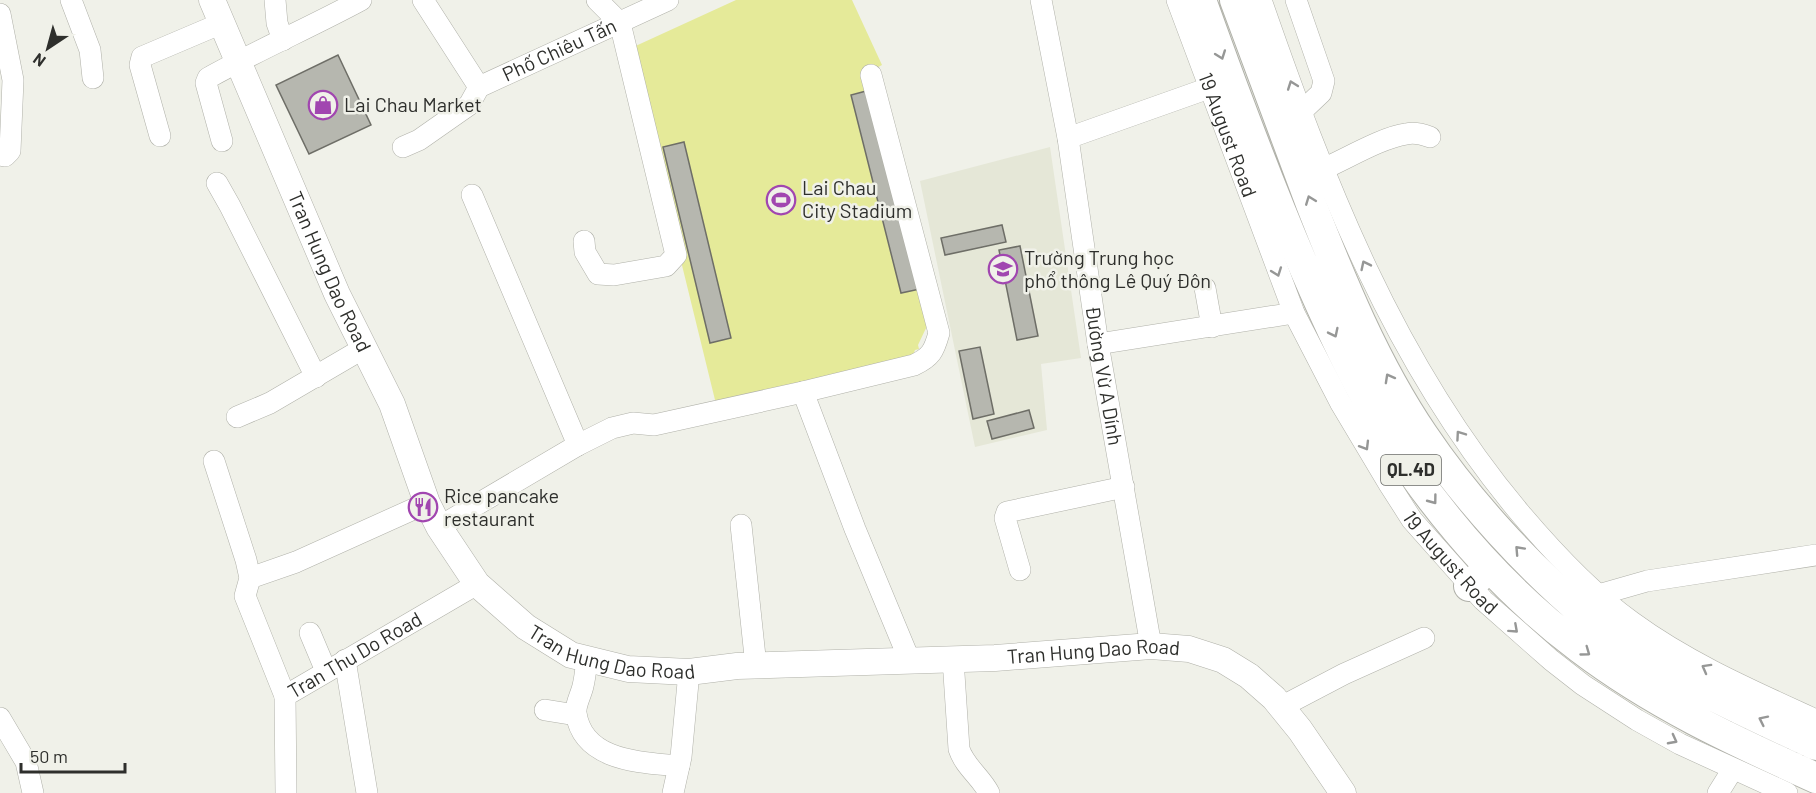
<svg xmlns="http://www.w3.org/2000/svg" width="1816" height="793" font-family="Barlow,sans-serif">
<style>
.built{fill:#e5e7d7}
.green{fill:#e5ea99}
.building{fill:#b6b7af;stroke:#6e6e67;stroke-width:1.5}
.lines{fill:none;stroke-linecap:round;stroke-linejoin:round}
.minor-casing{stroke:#b0b1a9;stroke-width:22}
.major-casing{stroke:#b0b1a9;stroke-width:27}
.highway-casing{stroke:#b0b1a9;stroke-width:32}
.minor{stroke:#fff;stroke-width:21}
.major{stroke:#fff;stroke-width:26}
.highway{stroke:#fff;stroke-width:30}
.oneway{stroke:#969796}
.labels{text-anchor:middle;stroke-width:5;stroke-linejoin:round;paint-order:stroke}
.shield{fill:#f0f1e9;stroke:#686965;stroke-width:1.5}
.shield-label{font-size:18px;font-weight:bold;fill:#2e2f2c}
.street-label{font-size:20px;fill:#2e2f2c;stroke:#f0f1e9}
.poi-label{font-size:20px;fill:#2e2f2c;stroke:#f0f1e9;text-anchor:start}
</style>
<rect width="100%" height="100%" fill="#f0f1e9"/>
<path class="built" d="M1050,147L1081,358L1041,364L1047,430L975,447L920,181Z"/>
<path class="green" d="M736,0H852L882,65L867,73L927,326L918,345L919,349L915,350L913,355L716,404L629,49Z"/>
<path class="building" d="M338,55L371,125L309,154L276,85Z
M870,90L920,289L901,293L851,95Z
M684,142L731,338L710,343L663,147Z
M1002,225L1006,242L945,255L941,238Z
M1020,246L1038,336L1017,340L999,250Z
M980,347L994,414L973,419L959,351Z
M1029,410L1034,428L992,439L987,421Z"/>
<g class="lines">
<g class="minor-casing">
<g id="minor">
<path d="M71,0L90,50L93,78"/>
<path d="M275,0L277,23L283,40"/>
<path id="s1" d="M423,0L479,87L668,0"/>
<path id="s2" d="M1041,0L1068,138L1098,344L1151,646"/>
<path id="s3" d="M1177,0L1294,313L1340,402L1389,484L1412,520L1483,600L1551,660L1583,685L1637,720L1680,744L1787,793"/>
<path d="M1261,0C1325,184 1393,362 1520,513C1553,552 1590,592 1632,622C1688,663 1753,691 1816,720"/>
<path d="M1296,0L1324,81L1321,93L1302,111"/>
<path d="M0,14L13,80L10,151L5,156L0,155"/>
<path d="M160,136L140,65L142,57L222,23"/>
<path d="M1068,138L1209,88"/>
<path d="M222,141L206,83L208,78C258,50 311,27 361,0"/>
<path d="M403,147L419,140L469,105L479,87"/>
<path d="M1323,169C1346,159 1383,137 1406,134C1415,132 1422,134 1430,137"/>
<path d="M217,183L230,206L316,377"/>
<path d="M472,195L578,445"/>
<path d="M584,241L585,252L598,274L614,275L666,266L676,255L620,23L597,0"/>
<path d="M1205,288L1212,327"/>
<path d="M1098,344L1294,313"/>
<path d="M803,392L855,529L909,659"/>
<path d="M237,417L270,403L364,348"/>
<path d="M214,461L246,560L250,578L245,596L285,696"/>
<path d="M741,525L756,666"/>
<path d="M439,527L578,445L612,428L633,423L654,425L803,392L914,365C931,357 934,351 939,333L871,75"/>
<path d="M1020,570L1005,518L1007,512L1124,487"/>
<path d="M250,578L296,562L427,503"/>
<path d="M1598,595L1647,581L1816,555"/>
<path d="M310,633L326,671"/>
<path d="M587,659C586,668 585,678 583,686C581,695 575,705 576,713C583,762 642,762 679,766"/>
<path d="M953,659L959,749C965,767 981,777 989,793"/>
<path d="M345,660L367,793"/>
<path d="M1281,707L1344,674L1424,638"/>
<path d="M545,710L576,715"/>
<path d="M0,718L26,762L33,793"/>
<path id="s4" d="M286,793L285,696L477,584"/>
<path d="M673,793L681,757L689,672"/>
<path d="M1718,793L1733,769"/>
</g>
</g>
<g class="major-casing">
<g id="major">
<path id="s5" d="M212,0L337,294L392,404L427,503L439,527L477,584L526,627L571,655L628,669L689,672L737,666L995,658L1151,646L1189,649L1223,660L1249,676L1274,698L1300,730L1343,793"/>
</g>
</g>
<g class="highway-casing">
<path id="highway" d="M1201,0C1236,98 1272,195 1314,290C1342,353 1372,416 1412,472C1459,538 1516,600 1580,648C1654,704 1732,740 1816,778
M1235,0C1260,68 1285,136 1311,204C1342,283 1375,364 1423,435C1466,499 1529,568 1588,617C1656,673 1738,708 1816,745
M1469,586L1490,567"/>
</g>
<use href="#minor" class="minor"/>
<use href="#major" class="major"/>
<use href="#highway" class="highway"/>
</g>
<defs><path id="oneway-chevron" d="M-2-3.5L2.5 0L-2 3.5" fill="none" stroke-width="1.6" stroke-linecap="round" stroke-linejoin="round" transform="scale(1.5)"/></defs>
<g class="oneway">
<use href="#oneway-chevron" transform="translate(1221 55) rotate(70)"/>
<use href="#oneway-chevron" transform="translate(1292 85) rotate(-110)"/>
<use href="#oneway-chevron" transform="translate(1310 200) rotate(-111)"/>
<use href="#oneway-chevron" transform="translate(1365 265) rotate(-116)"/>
<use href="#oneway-chevron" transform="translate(1277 272) rotate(70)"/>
<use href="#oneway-chevron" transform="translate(1334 333) rotate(64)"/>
<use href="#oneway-chevron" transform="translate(1389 378) rotate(-119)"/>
<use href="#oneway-chevron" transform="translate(1460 435) rotate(-125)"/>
<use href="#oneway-chevron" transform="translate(1365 446) rotate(59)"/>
<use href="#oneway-chevron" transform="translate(1433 500) rotate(53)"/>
<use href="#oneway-chevron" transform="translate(1519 550) rotate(-133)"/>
<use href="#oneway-chevron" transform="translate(1514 629) rotate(42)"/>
<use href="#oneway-chevron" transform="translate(1586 652) rotate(36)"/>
<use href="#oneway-chevron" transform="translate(1706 668) rotate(-151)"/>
<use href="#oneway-chevron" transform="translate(1763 720) rotate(-154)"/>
<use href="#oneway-chevron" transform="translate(1673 740) rotate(28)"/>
</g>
<defs>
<g id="shop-ring" transform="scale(1.5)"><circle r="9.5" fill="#f0f1e9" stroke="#a146b0" stroke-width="1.5"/><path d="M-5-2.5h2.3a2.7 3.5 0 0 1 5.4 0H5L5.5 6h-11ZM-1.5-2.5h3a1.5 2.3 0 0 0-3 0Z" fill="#a146b0"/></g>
<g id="stadium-ring" transform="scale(1.5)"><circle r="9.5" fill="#f0f1e9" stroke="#a146b0" stroke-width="1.5"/><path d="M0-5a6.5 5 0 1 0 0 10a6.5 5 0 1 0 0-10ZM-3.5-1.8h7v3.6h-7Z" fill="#a146b0"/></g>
<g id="school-ring" transform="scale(1.5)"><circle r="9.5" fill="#f0f1e9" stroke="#a146b0" stroke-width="1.5"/><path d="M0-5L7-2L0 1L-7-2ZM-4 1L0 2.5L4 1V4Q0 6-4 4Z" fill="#a146b0"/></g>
<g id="restaurant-ring" transform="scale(1.5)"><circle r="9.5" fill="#f0f1e9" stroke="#a146b0" stroke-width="1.5"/><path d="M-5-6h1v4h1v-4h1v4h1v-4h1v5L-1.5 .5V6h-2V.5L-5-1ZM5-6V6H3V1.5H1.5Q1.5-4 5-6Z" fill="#a146b0"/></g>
</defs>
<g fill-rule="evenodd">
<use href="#shop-ring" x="323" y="105"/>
<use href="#stadium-ring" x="781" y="200"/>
<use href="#school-ring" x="1003" y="269"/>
<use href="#restaurant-ring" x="423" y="507"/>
</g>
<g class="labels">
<rect class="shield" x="1381" y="455" width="60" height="30" rx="4.5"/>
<g class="shield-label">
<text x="1411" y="476">QL.4D</text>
</g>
<g class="street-label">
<text dy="7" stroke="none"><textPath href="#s1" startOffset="192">Phố Chiêu Tấn</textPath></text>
<text dy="7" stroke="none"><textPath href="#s3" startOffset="144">19 August Road</textPath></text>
<text dy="7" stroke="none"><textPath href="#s5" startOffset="296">Tran Hung Dao Road</textPath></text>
<text dy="7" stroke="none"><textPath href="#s2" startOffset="381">Đường Vừ A Dính</textPath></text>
<text dy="7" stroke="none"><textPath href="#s3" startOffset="630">19 August Road</textPath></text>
<text dy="7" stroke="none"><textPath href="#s5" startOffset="800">Tran Hung Dao Road</textPath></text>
<text dy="7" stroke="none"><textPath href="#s5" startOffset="1286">Tran Hung Dao Road</textPath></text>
<text dy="7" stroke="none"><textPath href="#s4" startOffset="178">Tran Thu Do Road</textPath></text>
</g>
<g class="poi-label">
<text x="344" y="112">Lai Chau Market</text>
<text x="802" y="195">Lai Chau<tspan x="802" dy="23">City Stadium</tspan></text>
<text x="1024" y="265">Trường Trung học<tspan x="1024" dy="23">phổ thông Lê Quý Đôn</tspan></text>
<text x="444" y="503">Rice pancake<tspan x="444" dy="23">restaurant</tspan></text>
</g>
</g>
<g transform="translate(48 48) rotate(216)" stroke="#f0f1e9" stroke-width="4.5" paint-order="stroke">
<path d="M0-4.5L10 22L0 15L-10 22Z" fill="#2e2f2c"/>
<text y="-9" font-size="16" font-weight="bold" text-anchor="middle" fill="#2e2f2c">N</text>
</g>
<path d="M21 763v9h104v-9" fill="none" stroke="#2e2f2c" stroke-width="3"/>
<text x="30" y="763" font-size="18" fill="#2e2f2c" stroke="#f0f1e9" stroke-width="4.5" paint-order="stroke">50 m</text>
</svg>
